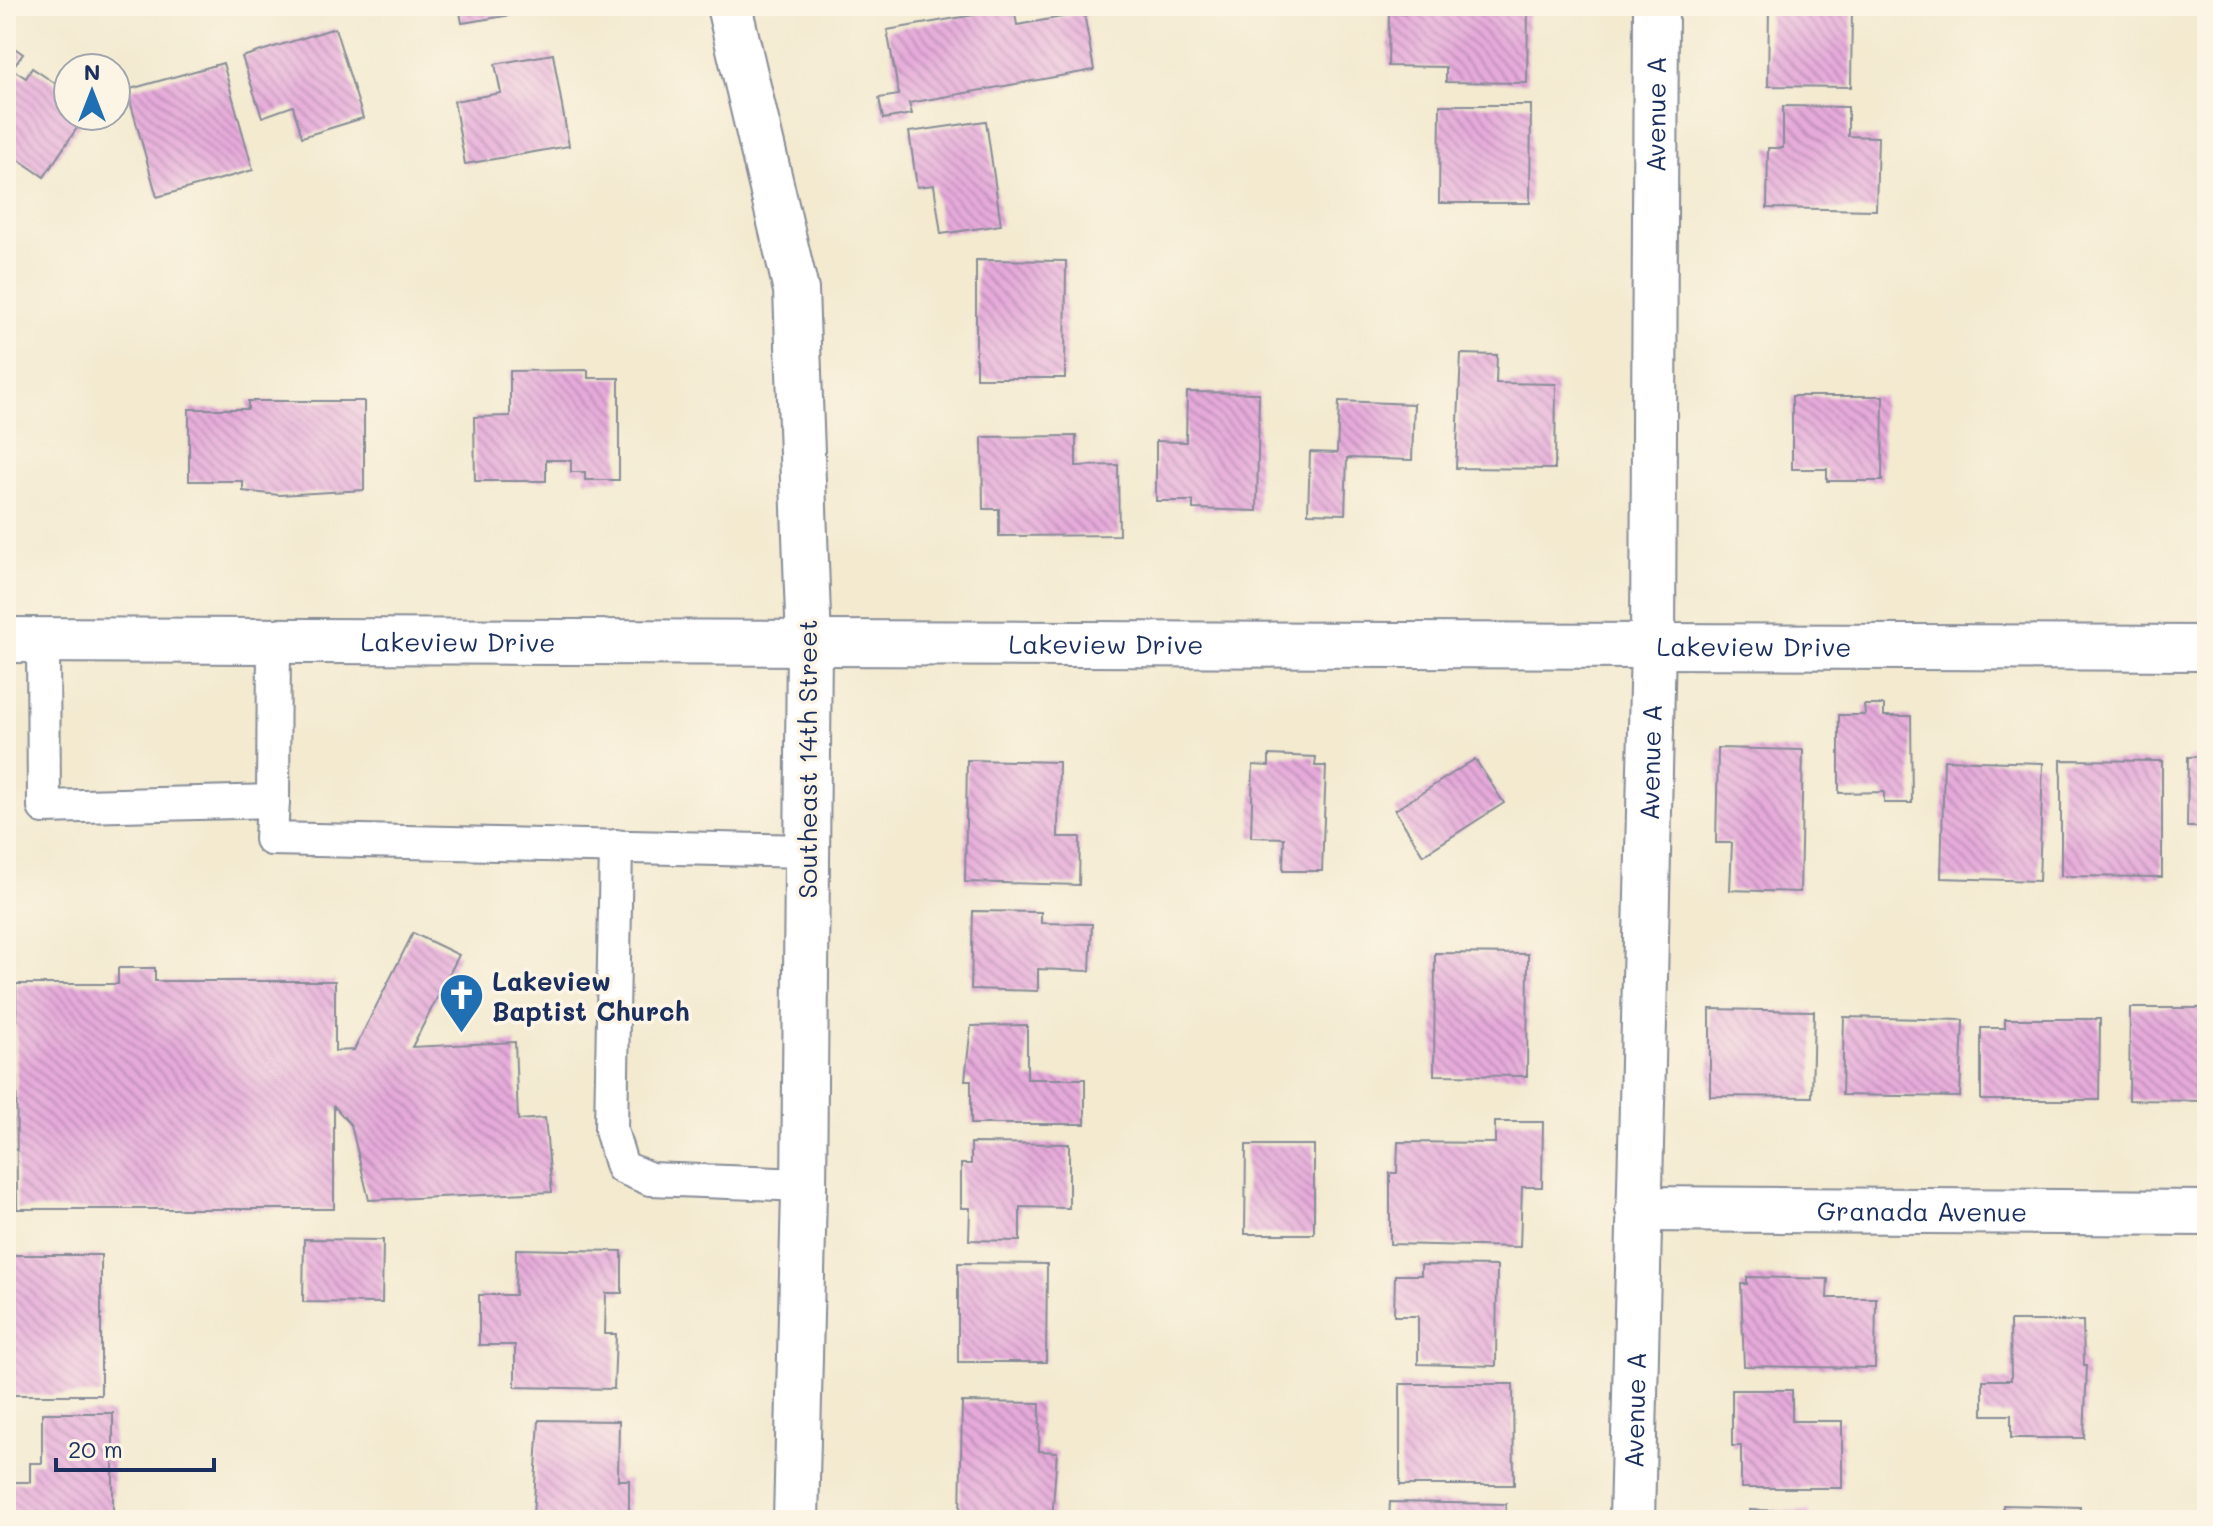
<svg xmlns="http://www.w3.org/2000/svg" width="2213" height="1526" viewBox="0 0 2213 1526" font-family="Mali,sans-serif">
<defs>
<pattern id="building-back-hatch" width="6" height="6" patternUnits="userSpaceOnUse" patternTransform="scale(2)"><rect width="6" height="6" fill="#e6aada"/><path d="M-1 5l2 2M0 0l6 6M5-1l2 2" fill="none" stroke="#ba8bb4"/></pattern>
</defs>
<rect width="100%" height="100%" fill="#fcf5e5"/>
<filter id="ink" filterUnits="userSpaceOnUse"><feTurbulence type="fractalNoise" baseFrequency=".0125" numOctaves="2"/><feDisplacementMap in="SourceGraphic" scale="16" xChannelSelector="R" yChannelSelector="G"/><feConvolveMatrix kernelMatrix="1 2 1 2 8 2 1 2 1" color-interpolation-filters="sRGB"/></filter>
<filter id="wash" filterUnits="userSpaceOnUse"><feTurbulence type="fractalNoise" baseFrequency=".006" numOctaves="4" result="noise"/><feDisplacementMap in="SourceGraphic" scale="32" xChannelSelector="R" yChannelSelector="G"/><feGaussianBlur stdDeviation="1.8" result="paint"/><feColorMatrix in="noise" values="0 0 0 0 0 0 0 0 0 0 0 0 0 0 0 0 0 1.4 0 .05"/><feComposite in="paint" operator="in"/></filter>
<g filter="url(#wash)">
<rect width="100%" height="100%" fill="#f3ead0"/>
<g id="blocks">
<g fill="url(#building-back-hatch)">
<path d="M 459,6 L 535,6 L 536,11 L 462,23 Z"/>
<path d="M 1405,6 L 1528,6 L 1527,83 L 1446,82 L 1446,67 L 1388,66 L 1389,13 L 1405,14 Z"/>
<path d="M 1769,6 L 1852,6 L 1851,87 L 1768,86 Z"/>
<path d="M 1014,8 L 1017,25 L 1084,13 L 1094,70 L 909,103 L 912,114 L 883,119 L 879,98 L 899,95 L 887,30 Z"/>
<path d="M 335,28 L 363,118 L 302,137 L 293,106 L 262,117 L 242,57 Z"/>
<path d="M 6,42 L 23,54 L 12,69 L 26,78 L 32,68 L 56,84 L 63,74 L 68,77 L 68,116 L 85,116 L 44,177 L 6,151 Z"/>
<path d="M 553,54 L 569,146 L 465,164 L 454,101 L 501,93 L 495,64 Z"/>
<path d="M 223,63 L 253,170 L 157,197 L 127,90 Z"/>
<path d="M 1440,105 L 1531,105 L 1530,203 L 1439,203 Z"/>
<path d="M 1783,106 L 1848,107 L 1848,136 L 1878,137 L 1876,210 L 1767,208 L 1768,148 L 1783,148 Z"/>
<path d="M 986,121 L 1001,225 L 941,234 L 934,185 L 917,187 L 909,132 Z"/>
<path d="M 976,260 L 1066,261 L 1065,378 L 976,378 Z"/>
<path d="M 1461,354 L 1497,355 L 1496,383 L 1556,384 L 1555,469 L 1456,468 Z"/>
<path d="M 588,370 L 588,378 L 619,378 L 619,480 L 585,480 L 585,472 L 571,472 L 571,460 L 546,460 L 546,481 L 475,481 L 474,417 L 510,416 L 510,371 Z"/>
<path d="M 1187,392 L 1259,393 L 1257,511 L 1193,509 L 1193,501 L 1156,501 L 1156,441 L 1186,442 Z"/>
<path d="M 1792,396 L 1883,396 L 1882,481 L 1827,481 L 1827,469 L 1792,469 Z"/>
<path d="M 248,401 L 364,401 L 364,490 L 279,495 L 243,491 L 243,481 L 189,481 L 189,409 L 248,409 Z"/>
<path d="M 1339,401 L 1414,404 L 1412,460 L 1347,458 L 1345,514 L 1308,513 L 1310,452 L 1337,453 Z"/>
<path d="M 1076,436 L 1076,466 L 1118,465 L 1119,535 L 999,536 L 999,509 L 983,509 L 982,437 Z"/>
<path d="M 1864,705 L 1884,705 L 1884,716 L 1911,716 L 1912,803 L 1884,803 L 1884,792 L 1839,793 L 1839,715 L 1865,715 Z"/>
<path d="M 1718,748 L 1803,750 L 1800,892 L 1730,890 L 1732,843 L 1716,843 Z"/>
<path d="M 1269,755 L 1316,757 L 1315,766 L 1326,766 L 1322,871 L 1283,871 L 1284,838 L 1251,837 L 1253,765 L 1269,766 Z"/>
<path d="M 2207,756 L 2207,827 L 2187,827 L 2188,757 Z"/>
<path d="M 1475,759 L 1504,803 L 1423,855 L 1395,810 Z"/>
<path d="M 967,760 L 1059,762 L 1058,837 L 1080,837 L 1079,885 L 965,882 Z"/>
<path d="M 1944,760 L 2043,763 L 2039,881 L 1941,878 Z"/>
<path d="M 2061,760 L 2162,761 L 2162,877 L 2061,876 Z"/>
<path d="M 973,911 L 1041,912 L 1041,923 L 1092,924 L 1090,971 L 1038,969 L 1038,991 L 971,989 Z"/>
<path d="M 413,933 L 459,955 L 412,1047 L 515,1042 L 518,1120 L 545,1118 L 552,1192 L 369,1200 L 351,1125 L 334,1106 L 334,1209 L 17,1209 L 16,984 L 118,984 L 118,968 L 155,968 L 155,981 L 335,981 L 335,1051 L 354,1050 Z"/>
<path d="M 1435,953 L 1528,954 L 1527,1076 L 1434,1075 Z"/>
<path d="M 2130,1008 L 2207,1008 L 2207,1101 L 2129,1100 Z"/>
<path d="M 1710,1009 L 1814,1011 L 1812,1097 L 1710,1096 Z"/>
<path d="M 1844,1017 L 1963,1020 L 1960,1097 L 1842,1095 Z"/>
<path d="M 2005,1019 L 2100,1019 L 2099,1100 L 1981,1100 L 1981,1028 L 2005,1028 Z"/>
<path d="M 1027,1025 L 1027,1079 L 1085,1079 L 1085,1124 L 971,1124 L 971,1080 L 965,1080 L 971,1026 Z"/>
<path d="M 1495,1122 L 1543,1122 L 1542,1187 L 1522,1187 L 1520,1247 L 1390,1244 L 1390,1173 L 1397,1173 L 1398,1142 L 1495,1143 Z"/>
<path d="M 971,1143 L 1069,1144 L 1069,1208 L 1020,1207 L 1020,1241 L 969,1240 L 970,1208 L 961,1208 L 961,1164 L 971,1164 Z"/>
<path d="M 1246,1145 L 1314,1145 L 1314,1234 L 1245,1234 Z"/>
<path d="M 304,1239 L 383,1240 L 382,1303 L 303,1302 Z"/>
<path d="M 516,1249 L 622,1251 L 622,1293 L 606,1293 L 605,1334 L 616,1334 L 614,1389 L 515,1387 L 515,1345 L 479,1345 L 479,1295 L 515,1295 Z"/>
<rect x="6" y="1255" width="95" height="140"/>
<path d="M 958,1263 L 1047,1264 L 1046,1362 L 958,1362 Z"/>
<path d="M 1421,1265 L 1497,1266 L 1496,1366 L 1418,1364 L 1418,1316 L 1394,1316 L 1395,1275 L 1421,1275 Z"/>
<path d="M 1747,1277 L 1828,1279 L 1827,1298 L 1876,1298 L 1875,1368 L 1744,1366 L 1741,1284 L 1747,1284 Z"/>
<path d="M 2010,1321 L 2083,1321 L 2084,1365 L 2087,1365 L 2084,1438 L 2011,1438 L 2011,1415 L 1983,1415 L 1983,1380 L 2011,1380 Z"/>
<path d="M 1400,1384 L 1513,1384 L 1514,1485 L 1400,1485 Z"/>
<path d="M 1732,1390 L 1792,1390 L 1792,1421 L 1842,1421 L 1842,1488 L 1741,1488 L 1741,1446 L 1732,1446 Z"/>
<path d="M 962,1402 L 1040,1403 L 1039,1451 L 1057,1452 L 1052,1520 L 960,1520 Z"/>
<path d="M 42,1413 L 113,1413 L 113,1520 L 10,1520 L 10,1482 L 30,1482 L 30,1463 L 42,1463 Z"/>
<path d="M 539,1420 L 619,1421 L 618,1480 L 629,1480 L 629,1515 L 617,1514 L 617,1520 L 533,1517 Z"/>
<path d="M 1390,1502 L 1506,1504 L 1506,1520 L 1389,1520 Z"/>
<path d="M 2003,1505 L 2080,1507 L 2080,1520 L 2003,1520 Z"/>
<path d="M 1749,1510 L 1810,1511 L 1810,1520 L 1749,1520 Z"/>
</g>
</g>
</g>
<g filter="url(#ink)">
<use href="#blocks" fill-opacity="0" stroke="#878c97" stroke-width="2"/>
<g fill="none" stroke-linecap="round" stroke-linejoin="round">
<defs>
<g id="lane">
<path d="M 43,640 L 44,807 L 273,801 L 271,839 L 807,851"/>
<path d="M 273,801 L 274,641"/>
<path d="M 616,846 L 611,1130 L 622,1167 L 650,1179 L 804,1185"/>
</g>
<g id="street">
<path id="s1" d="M 6,640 L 2207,648"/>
<path id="s2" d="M 1638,1209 L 2207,1213"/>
<path id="s3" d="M 1632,1520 L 1653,645 L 1656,6"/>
</g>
<path id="secondary" d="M 729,6 L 796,290 L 809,644 L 804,1192 L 796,1520"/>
</defs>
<use href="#lane" stroke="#878c97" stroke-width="36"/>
<use href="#street" stroke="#878c97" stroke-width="48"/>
<use href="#secondary" stroke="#878c97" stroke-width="48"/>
<use href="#lane" stroke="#fff" stroke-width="32"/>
<use href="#street" stroke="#fff" stroke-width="44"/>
<use href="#secondary" stroke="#fff" stroke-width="44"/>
</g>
</g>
<defs>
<symbol id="church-pin" viewBox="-11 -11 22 30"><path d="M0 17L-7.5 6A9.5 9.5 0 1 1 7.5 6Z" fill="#1f6fb2" stroke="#fcf5e5"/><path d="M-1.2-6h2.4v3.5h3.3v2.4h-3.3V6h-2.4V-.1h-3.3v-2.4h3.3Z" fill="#fff"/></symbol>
</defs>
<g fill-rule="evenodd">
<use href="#church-pin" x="436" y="970" width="51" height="69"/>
</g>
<g text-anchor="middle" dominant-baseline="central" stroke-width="7" stroke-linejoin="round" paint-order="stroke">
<g font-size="26" fill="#1b2f5e" stroke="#fcf5e5">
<text stroke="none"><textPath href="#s3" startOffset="1406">Avenue A</textPath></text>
<text stroke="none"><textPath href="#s1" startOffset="452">Lakeview Drive</textPath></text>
<text stroke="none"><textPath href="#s1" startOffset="1100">Lakeview Drive</textPath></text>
<text stroke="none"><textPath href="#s1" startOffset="1748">Lakeview Drive</textPath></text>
<text transform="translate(807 759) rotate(-90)">Southeast 14th Street</text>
<text stroke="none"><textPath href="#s3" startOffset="758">Avenue A</textPath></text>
<text stroke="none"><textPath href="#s2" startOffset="284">Granada Avenue</textPath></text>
<text stroke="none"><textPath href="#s3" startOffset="110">Avenue A</textPath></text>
</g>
<g font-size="26" font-weight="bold" fill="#1b2f5e" stroke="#fcf5e5" text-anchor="start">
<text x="492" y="981">Lakeview<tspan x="492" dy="30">Baptist Church</tspan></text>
</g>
</g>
<rect width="2213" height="1526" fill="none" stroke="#fcf5e5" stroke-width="32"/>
<g transform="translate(92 92)"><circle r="38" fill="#fcf5e5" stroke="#a2a6af" stroke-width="2"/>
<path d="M0-6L14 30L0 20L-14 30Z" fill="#1f6fb2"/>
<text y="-12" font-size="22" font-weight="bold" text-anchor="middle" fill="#1b2f5e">N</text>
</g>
<path d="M56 1458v12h158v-12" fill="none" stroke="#1b2f5e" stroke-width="4"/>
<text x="68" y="1458" font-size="24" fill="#1b2f5e" stroke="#fcf5e5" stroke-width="6" paint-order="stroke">20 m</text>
</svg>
